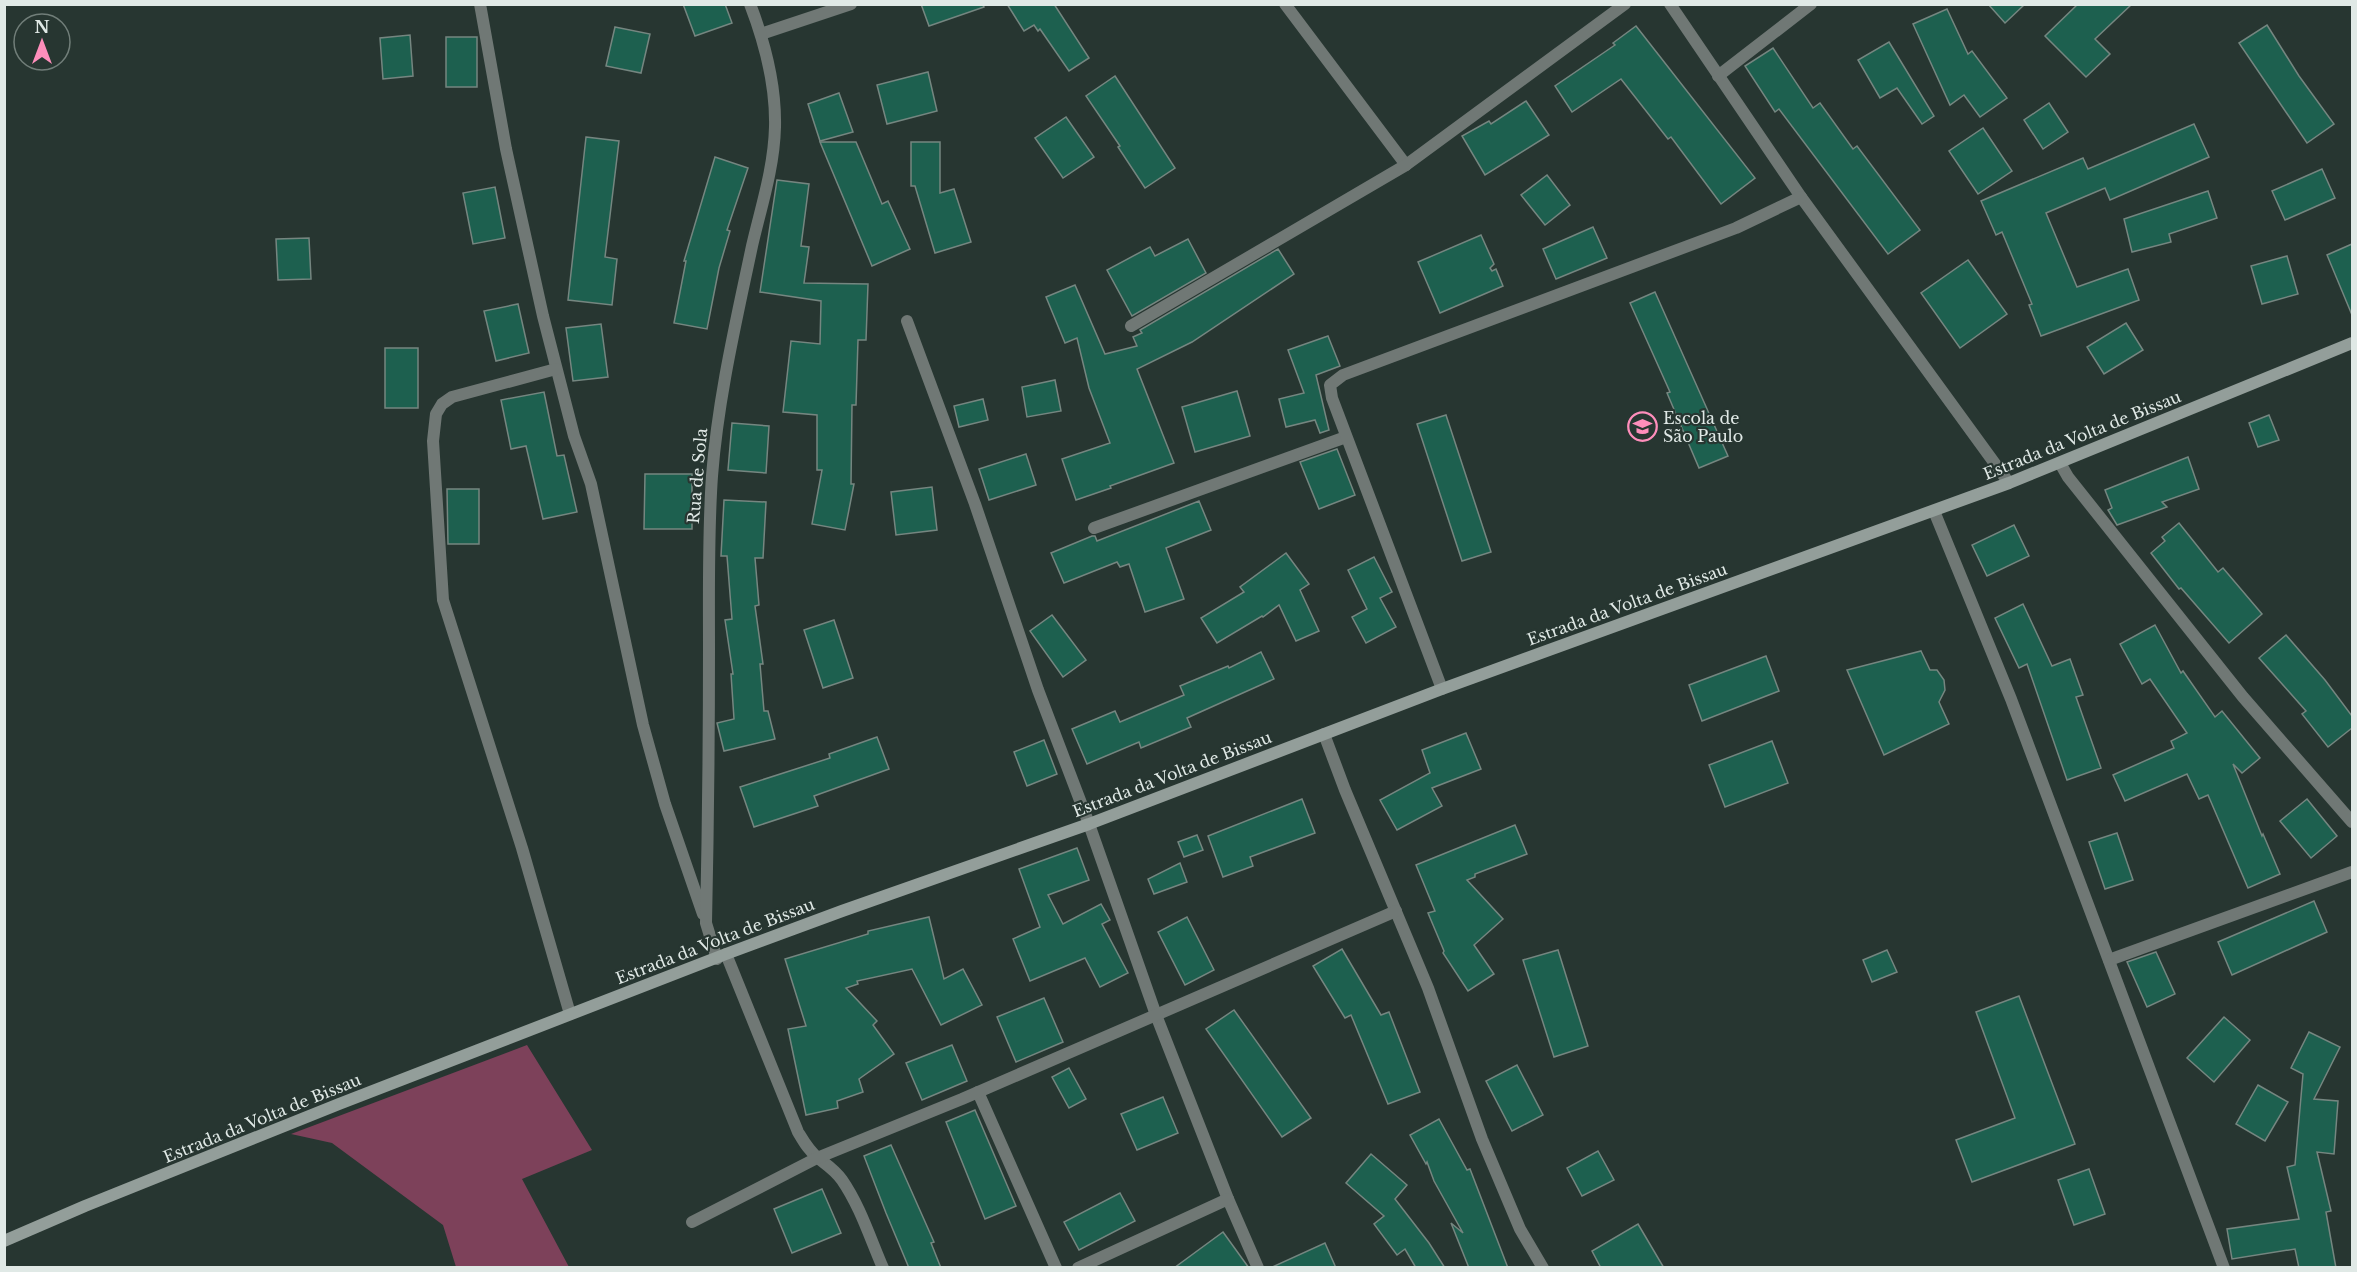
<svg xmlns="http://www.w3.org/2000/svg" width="2357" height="1272" viewBox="0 0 2357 1272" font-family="'Libre Baskerville',serif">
<rect width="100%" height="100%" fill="#273631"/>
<path fill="#7d415a" d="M 527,1045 L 592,1150 L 522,1179 L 569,1267 L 456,1267 L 443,1225 L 332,1143 L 291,1134 Z"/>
<g fill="#1d604f" stroke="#758680" stroke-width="1.5">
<path d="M 683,4 L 725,4 L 732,23 L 695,36 Z"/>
<path d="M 921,4 L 983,4 L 984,7 L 929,26 Z"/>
<path d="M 1007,4 L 1054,4 L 1089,58 L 1069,71 L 1040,29 L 1038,31 L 1034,25 L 1024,31 Z"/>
<path d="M 1988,4 L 2025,4 L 2005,23 Z"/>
<path d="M 2078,4 L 2132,4 L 2095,39 L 2110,54 L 2086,77 L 2045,36 Z"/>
<path d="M 1947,9 L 1968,54 L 1972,51 L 2007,98 L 1980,117 L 1964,95 L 1950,105 L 1913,24 Z"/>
<path d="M 2267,25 L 2299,76 L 2334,124 L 2307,143 L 2239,43 Z"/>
<path d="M 1636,26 L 1755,178 L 1721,204 L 1671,137 L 1668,139 L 1621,79 L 1572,112 L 1555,86 L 1615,45 L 1613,43 Z"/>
<path d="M 615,27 L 650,34 L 641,73 L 606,66 Z"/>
<path d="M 410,35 L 413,76 L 383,79 L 380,38 Z"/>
<rect x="446" y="37" width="31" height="50"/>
<path d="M 1889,42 L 1934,116 L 1922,124 L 1897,88 L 1880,98 L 1858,60 Z"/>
<path d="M 1773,48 L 1813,108 L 1820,103 L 1853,149 L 1857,146 L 1920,230 L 1888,254 L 1779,109 L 1775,112 L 1745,66 Z"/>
<path d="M 928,72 L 937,111 L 887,124 L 877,85 Z"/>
<path d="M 1115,76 L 1175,168 L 1145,188 L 1118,147 L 1120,146 L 1086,96 Z"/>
<path d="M 839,93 L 853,132 L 820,141 L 808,104 Z"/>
<path d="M 1526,101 L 1549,135 L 1485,175 L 1462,136 L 1489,121 L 1491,124 Z"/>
<path d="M 2049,103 L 2068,132 L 2043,149 L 2024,120 Z"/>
<path d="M 1066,117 L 1094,157 L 1063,178 L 1035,138 Z"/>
<path d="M 2194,124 L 2209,157 L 2110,200 L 2105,188 L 2046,213 L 2077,287 L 2128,269 L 2139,300 L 2041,336 L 2029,305 L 2032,304 L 2002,232 L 1996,235 L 1981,201 L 2083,158 L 2088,169 Z"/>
<path d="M 1983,128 L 2012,171 L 1978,194 L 1949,151 Z"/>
<path d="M 586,137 L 619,141 L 605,257 L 617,259 L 612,305 L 568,300 Z"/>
<path d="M 820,142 L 856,142 L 882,204 L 888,201 L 910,249 L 872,266 Z"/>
<path d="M 911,142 L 940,142 L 940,193 L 954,189 L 971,242 L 935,253 L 915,186 L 911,186 Z"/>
<path d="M 715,157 L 748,168 L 727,230 L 730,231 L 719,268 L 707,329 L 674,323 L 686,261 L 684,261 Z"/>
<path d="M 2322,169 L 2335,198 L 2285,220 L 2272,191 Z"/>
<path d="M 1547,175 L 1570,205 L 1545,225 L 1521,195 Z"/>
<path d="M 777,180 L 809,184 L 801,246 L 809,247 L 804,283 L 868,284 L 866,340 L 858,340 L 856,405 L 852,405 L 851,484 L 854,484 L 845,530 L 812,524 L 822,470 L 817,470 L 817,415 L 783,412 L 791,341 L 820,344 L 821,301 L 760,292 Z"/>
<path d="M 495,187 L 505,238 L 473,244 L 463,193 Z"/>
<path d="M 2208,191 L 2217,218 L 2169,234 L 2171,242 L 2132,252 L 2124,219 Z"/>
<path d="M 1593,227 L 1607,258 L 1556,279 L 1543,249 Z"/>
<path d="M 1481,235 L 1494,264 L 1490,268 L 1492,271 L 1496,269 L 1503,286 L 1440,313 L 1418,262 Z"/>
<path d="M 309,238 L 311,279 L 278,280 L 276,239 Z"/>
<path d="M 1188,239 L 1206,273 L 1132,316 L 1107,270 L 1150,247 L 1155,256 Z"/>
<path d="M 2352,244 L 2352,315 L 2327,255 Z"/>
<path d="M 1278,249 L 1294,274 L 1192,342 L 1137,369 L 1174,463 L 1110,486 L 1111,488 L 1076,500 L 1062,459 L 1110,443 L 1089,388 L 1077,338 L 1065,343 L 1046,297 L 1075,285 L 1105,354 L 1137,346 L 1133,337 L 1142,333 L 1140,330 Z"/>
<path d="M 2287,256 L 2298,294 L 2262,304 L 2251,266 Z"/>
<path d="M 1968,260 L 2007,314 L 1960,348 L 1921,293 Z"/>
<path d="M 1655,292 L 1728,456 L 1699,468 L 1667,393 L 1670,392 L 1630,303 Z"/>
<path d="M 518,304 L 529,353 L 496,361 L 484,311 Z"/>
<path d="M 2126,323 L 2143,350 L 2104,374 L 2087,347 Z"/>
<path d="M 601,324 L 608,377 L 573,381 L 566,328 Z"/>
<path d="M 1328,336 L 1340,366 L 1316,375 L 1329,430 L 1320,433 L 1315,420 L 1286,427 L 1279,399 L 1304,393 L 1288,350 Z"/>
<rect x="385" y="348" width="33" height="60"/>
<path d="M 1055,380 L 1061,411 L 1027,417 L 1022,387 Z"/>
<path d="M 1237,391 L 1250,436 L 1195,452 L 1182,407 Z"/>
<path d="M 544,392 L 557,456 L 564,455 L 577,512 L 543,519 L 526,446 L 511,449 L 501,400 Z"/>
<path d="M 983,399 L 988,420 L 959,427 L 954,406 Z"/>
<path d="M 1446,415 L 1491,552 L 1462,561 L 1417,424 Z"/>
<path d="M 2269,415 L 2279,440 L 2258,447 L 2249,423 Z"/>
<path d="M 732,423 L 769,426 L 766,473 L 728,470 Z"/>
<path d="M 1337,449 L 1355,495 L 1319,509 L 1300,462 Z"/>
<path d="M 1026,454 L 1036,485 L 989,500 L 979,469 Z"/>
<path d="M 2188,457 L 2199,489 L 2162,502 L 2167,507 L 2117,525 L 2108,510 L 2112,508 L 2105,490 Z"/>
<path d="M 645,474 L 692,474 L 692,529 L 644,529 Z"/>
<path d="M 932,487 L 937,530 L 896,535 L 891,492 Z"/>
<path d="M 447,489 L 479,489 L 479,544 L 448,544 Z"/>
<path d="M 724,500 L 766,502 L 763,558 L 755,558 L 759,605 L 755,606 L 763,664 L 760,664 L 764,711 L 768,711 L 775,739 L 724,751 L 717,723 L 734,719 L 731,674 L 733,674 L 725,620 L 732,619 L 727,556 L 721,556 Z"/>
<path d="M 1199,501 L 1211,530 L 1166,548 L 1184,599 L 1145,612 L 1129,564 L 1120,567 L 1117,562 L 1064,583 L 1051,553 L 1092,536 L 1095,536 L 1097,541 Z"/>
<path d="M 2179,523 L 2218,572 L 2223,568 L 2262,614 L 2229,643 L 2181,588 L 2179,589 L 2151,553 L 2165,541 L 2162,537 Z"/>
<path d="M 2014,525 L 2029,556 L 1987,576 L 1972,545 Z"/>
<path d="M 1286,553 L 1309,584 L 1300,590 L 1319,631 L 1296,641 L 1279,605 L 1263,617 L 1262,616 L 1217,643 L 1201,618 L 1244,592 L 1240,587 Z"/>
<path d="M 1374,557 L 1392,592 L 1380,598 L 1396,627 L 1366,643 L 1352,617 L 1367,609 L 1348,570 Z"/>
<path d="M 2023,604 L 2052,666 L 2070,659 L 2083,695 L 2076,697 L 2101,768 L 2067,780 L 2027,664 L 2019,668 L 1995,618 Z"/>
<path d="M 1052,615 L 1086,660 L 1063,677 L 1030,631 Z"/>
<path d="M 834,620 L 853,678 L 823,688 L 804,630 Z"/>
<path d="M 2155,625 L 2181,673 L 2183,671 L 2215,717 L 2222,711 L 2260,758 L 2242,773 L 2233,764 L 2262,836 L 2263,834 L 2280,874 L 2248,888 L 2208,795 L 2199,799 L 2187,774 L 2125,801 L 2113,775 L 2174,748 L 2171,741 L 2187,733 L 2150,679 L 2142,684 L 2120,644 Z"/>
<path d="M 2286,635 L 2325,680 L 2352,716 L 2352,728 L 2328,747 L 2302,714 L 2306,711 L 2259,658 Z"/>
<path d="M 1921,651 L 1930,670 L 1937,670 L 1944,680 L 1945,690 L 1939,702 L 1949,724 L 1884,755 L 1847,670 Z"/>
<path d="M 1261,652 L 1274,679 L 1187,718 L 1191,727 L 1141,748 L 1139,742 L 1087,764 L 1072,729 L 1115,711 L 1120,722 L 1184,695 L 1180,686 L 1228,666 L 1229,668 Z"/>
<path d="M 1766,656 L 1779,691 L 1702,721 L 1689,685 Z"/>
<path d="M 1466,733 L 1481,769 L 1432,788 L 1442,806 L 1397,830 L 1380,800 L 1430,773 L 1422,750 Z"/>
<path d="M 877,737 L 889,769 L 814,796 L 818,806 L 754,827 L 740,787 L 830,758 L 829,754 Z"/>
<path d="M 1044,740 L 1057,774 L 1027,786 L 1014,752 Z"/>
<path d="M 1772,741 L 1788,783 L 1725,807 L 1709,765 Z"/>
<path d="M 1302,799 L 1315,833 L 1250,857 L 1253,866 L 1223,877 L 1208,836 Z"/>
<path d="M 2307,799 L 2337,836 L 2311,858 L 2280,821 Z"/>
<path d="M 1515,825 L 1527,854 L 1475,874 L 1475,877 L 1467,880 L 1503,919 L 1474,945 L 1494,974 L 1468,991 L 1443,953 L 1444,951 L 1428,913 L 1435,911 L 1416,865 Z"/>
<path d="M 2117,833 L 2133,880 L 2105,889 L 2089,842 Z"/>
<path d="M 1197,835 L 1203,850 L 1184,857 L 1178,842 Z"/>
<path d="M 1077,848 L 1089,880 L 1048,895 L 1063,924 L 1101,904 L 1110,920 L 1102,924 L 1128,973 L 1100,987 L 1085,958 L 1030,981 L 1013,939 L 1040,927 L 1019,869 Z"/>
<path d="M 1180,863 L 1187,882 L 1154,894 L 1148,879 Z"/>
<path d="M 2314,901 L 2327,932 L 2232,975 L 2218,942 Z"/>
<path d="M 929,917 L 944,979 L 963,969 L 982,1005 L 941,1025 L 912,969 L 857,981 L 858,984 L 846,988 L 877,1021 L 873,1025 L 894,1054 L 859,1079 L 863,1092 L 837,1101 L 838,1108 L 806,1115 L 788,1029 L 806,1026 L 785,959 L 868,934 L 868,931 Z"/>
<path d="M 1187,917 L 1214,970 L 1185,985 L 1158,932 Z"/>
<path d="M 1342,949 L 1381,1015 L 1389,1012 L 1420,1092 L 1388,1104 L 1351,1015 L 1345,1018 L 1313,966 Z"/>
<path d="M 1558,950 L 1588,1046 L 1554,1057 L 1523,960 Z"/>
<path d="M 1887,950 L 1897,972 L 1872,982 L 1863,960 Z"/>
<path d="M 2156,952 L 2175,994 L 2147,1007 L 2127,962 Z"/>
<path d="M 2019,996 L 2075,1144 L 1972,1182 L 1956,1140 L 2015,1118 L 1976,1012 Z"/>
<path d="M 1044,998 L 1063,1042 L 1016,1062 L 997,1017 Z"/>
<path d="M 1234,1010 L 1311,1118 L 1282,1137 L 1206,1029 Z"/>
<path d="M 2224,1017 L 2250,1040 L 2214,1082 L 2187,1058 Z"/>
<path d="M 2309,1032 L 2340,1047 L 2314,1099 L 2338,1101 L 2334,1154 L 2317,1152 L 2331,1211 L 2326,1212 L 2336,1268 L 2299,1268 L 2295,1249 L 2232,1259 L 2227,1229 L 2299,1219 L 2287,1167 L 2295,1165 L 2303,1074 L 2291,1068 Z"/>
<path d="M 952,1045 L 967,1081 L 922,1100 L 906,1063 Z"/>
<path d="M 1517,1065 L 1543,1115 L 1512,1131 L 1486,1081 Z"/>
<path d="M 1069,1068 L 1086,1099 L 1069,1108 L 1052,1077 Z"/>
<path d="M 2258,1085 L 2288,1102 L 2265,1141 L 2236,1124 Z"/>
<path d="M 1163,1097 L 1178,1133 L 1137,1150 L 1121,1114 Z"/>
<path d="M 975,1110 L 1016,1206 L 985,1219 L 946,1122 Z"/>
<path d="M 1439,1119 L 1467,1170 L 1470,1169 L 1508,1268 L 1469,1268 L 1451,1223 L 1463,1233 L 1434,1181 L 1427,1162 L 1426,1164 L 1410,1135 Z"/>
<path d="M 891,1145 L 934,1242 L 931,1243 L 941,1268 L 909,1268 L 886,1213 L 864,1156 Z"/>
<path d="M 1598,1151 L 1614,1180 L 1582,1196 L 1567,1168 Z"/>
<path d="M 1371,1154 L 1407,1185 L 1395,1199 L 1429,1243 L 1445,1268 L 1416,1268 L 1405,1249 L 1397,1255 L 1374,1224 L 1384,1216 L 1346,1183 Z"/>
<path d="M 2089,1169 L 2105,1214 L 2074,1225 L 2058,1180 Z"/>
<path d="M 822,1189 L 841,1233 L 792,1253 L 774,1209 Z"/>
<path d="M 1120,1193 L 1135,1221 L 1079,1250 L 1064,1222 Z"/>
<path d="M 1638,1224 L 1664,1268 L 1601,1268 L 1592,1251 Z"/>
<path d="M 1223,1232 L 1249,1268 L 1174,1268 Z"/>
<path d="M 1325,1243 L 1336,1268 L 1270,1268 Z"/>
</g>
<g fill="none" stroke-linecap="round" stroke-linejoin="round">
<g stroke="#707875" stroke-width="12">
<path d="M 480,4 L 506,149 L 543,316 L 574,436 L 591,484 L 643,725 L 665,804 L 703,914"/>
<path d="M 1285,4 L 1406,165"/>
<path d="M 1670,4 L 1801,197 L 2009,483"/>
<path d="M 761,34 L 851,4"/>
<path d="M 1718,76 L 1811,4"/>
<path d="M 907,321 L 975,504 L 1038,690 L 1089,824 L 1156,1015 L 1228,1199 L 1258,1268"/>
<path d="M 1131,326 L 1406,165 L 1625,4"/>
<path d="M 556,369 L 452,397 L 442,404 L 436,414 L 433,441 L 443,600 L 522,848 L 570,1014"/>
<path d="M 2060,463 L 2068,477 L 2243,697 L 2352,822"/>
<path d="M 1934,511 L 2011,699 L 2224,1268"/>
<path d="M 1094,528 L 1346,437"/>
<path d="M 1442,689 L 1332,398 L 1330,385 L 1343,375 L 1736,228 L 1801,197"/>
<path d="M 1324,734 L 1345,790 L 1428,988 L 1482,1139 L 1520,1229 L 1543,1268"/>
<path d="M 726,954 L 798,1132 C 804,1142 809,1151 818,1158 C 827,1165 835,1170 842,1180 C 860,1206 870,1238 883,1268"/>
<path d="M 717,959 L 706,923 C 708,832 709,740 709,648 C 709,590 708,533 712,476 C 718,398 736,322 752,246 C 761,207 774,168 775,127 C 776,85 765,43 750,4"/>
<path d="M 2109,960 L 2352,872"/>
<path d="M 978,1092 L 1056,1268"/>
<path d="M 692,1222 L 817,1158 L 962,1099 L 1396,911"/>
<path d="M 1078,1268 L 1228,1199"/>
</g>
<path stroke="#939e9a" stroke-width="12" d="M 4,1241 L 85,1206 L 339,1104 L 726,954 L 842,911 L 1089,824 L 1442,689 L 2009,483 L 2352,343"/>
</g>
<defs>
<symbol id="school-ring" viewBox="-11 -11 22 22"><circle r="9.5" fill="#273631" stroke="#fe8ebb" stroke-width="1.5"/><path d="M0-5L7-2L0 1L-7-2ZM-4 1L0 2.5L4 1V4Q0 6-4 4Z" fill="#fe8ebb"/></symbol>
</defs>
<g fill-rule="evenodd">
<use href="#school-ring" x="1626" y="410" width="33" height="33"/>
</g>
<g text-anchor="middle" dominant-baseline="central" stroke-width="4.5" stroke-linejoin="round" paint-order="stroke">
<g font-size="16" fill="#e0e9e6" stroke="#273631" text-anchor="start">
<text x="1663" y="418">Escola de<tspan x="1663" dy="18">São Paulo</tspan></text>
</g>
<g font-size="16" fill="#e0e9e6" stroke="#273631">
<text transform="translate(2082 435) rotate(-22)">Estrada da Volta de Bissau</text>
<text transform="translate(697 476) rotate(-85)">Rua de Sola</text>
<text transform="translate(1627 604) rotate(-20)">Estrada da Volta de Bissau</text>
<text transform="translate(1172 774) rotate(-21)">Estrada da Volta de Bissau</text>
<text transform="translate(715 941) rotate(-21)">Estrada da Volta de Bissau</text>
<text transform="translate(262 1118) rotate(-22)">Estrada da Volta de Bissau</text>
</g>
</g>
<rect width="2357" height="1272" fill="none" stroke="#e0e9e6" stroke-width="12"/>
<g transform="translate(42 42)"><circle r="28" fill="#273631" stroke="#717e79" stroke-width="1.5"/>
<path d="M0-4.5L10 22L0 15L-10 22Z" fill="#fe8ebb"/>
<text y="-9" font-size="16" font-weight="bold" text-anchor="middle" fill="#e0e9e6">N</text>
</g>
</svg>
